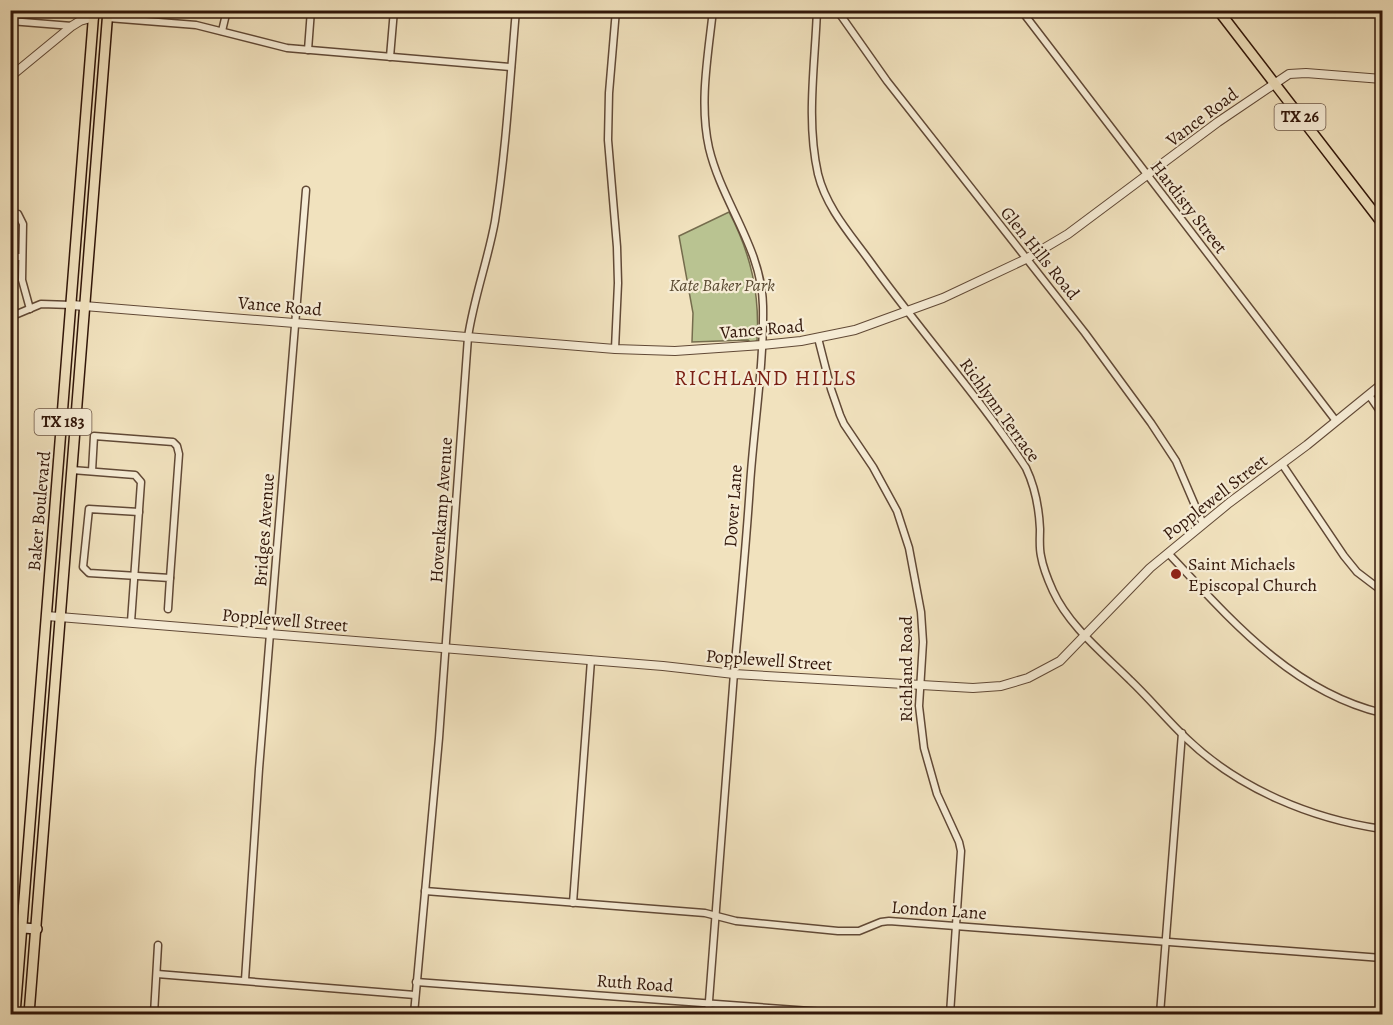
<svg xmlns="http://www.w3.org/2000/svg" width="1393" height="1025" viewBox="0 0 1393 1025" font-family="Alegreya,serif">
<rect width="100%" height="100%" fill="#f1e2be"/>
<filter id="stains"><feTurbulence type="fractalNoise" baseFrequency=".00333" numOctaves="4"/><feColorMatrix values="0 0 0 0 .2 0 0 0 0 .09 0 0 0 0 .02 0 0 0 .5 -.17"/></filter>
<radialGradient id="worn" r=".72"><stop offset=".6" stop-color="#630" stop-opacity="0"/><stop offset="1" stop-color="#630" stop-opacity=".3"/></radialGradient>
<path fill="#b9c391" stroke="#756c4d" stroke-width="1.5" d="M 729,212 C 751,254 760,294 757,341 L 751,343 L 748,340 L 692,342 L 693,313 L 679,236 Z"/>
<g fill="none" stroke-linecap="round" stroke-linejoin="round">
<defs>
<g id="minor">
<path d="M 817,10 C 815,65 806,120 818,174 C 826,207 850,234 869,260 C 919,330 978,395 1026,468 C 1035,487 1039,507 1040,529 C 1040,538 1039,547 1041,556 C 1043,568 1048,580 1053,591 C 1069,626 1103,653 1130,680 C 1150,699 1167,720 1187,739 C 1239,789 1312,819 1382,829"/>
<path d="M 837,10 L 887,81 L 1085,333 L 1151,423 L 1176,461 L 1203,524"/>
<path d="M 1021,10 L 1336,421"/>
<path d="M 108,18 L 196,25 L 287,48 L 511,67"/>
<path d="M 10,21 L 72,26"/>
<path d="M 222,31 L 227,10"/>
<path d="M 308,50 L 311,10"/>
<path d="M 390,57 L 394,10"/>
<path d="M 18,214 L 23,224 L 22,280 L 30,309"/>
<path d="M 10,257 L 21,257"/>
<path d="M 10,317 L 41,304 L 72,305"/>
<path d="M 818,338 L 831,389 L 840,415 L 844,424 L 873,467 L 897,511 L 909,548 L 921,612 L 923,642 L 919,706 L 924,748 L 937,794 L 959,842 L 961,851 L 950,1014"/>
<path d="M 615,349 L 618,283 L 617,247 L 608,140 L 609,93 L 616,10"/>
<path d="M 1369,395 L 1382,414"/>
<path d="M 1282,464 L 1344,556 L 1357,572 L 1382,591"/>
<path d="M 72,470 L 135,475 L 141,482 L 131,622"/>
<path d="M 92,471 L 94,436 L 173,442 L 177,446 L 179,454 L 170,578"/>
<path d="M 139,512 L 89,509 L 83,567 L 89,573 L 170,578 L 168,609"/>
<path d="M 1168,553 C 1230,619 1291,691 1382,713"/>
<path d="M 425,891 L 705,913 L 736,921 L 838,931 L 859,931 L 881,922 L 889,921 L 1382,958"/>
<path d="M 573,903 L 591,660"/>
<path d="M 157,974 L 415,995"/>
<path d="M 245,980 L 259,769 L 306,190"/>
<path d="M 416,982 L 852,1014"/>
<path d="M 154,1014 L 158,945"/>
<path d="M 414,1014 L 439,738 L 468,337 C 474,297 488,260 495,221 C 506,151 510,80 516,10"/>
<path d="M 708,1014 C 717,901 725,787 734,673 C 740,610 746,547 750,485 C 754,425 764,365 763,306 C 762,248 722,203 709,148 C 699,103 708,56 713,10"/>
<path d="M 1160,1014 L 1182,733"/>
</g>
<g id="tertiary">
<path d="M 10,77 L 72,26 L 80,21 L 94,17"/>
<path d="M 72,305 L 615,349 L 675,351 L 762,345 L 801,341 L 855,330 L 943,298 L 1026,259 L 1068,234 L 1218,122 L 1289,74 L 1306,73 L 1382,79"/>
<path d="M 47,616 L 663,666 L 734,674 L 973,688 L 1001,686 L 1028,678 L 1060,661 L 1150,568 L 1229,503 L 1307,445 L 1382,384"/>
</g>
<path id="secondary" d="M 10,927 L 37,929"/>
<g id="primary">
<path d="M 1218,10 L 1382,223"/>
<path d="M 15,1014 L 94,10"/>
<path d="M 29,1014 L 108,10"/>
</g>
</defs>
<use href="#minor" stroke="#614936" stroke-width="9"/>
<use href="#tertiary" stroke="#614936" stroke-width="10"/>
<use href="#secondary" stroke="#311609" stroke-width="12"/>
<use href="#primary" stroke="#311609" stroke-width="12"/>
<use href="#minor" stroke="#f6ecd5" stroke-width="6"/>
<use href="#tertiary" stroke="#f6ecd5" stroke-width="8"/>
<use href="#secondary" stroke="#f6ecd5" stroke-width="9"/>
<use href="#primary" stroke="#f1e2be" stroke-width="9"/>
</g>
<circle fill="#8f2418" stroke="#f6ecd5" stroke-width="2" cx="1176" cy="574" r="6"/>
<g text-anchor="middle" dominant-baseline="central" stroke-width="4.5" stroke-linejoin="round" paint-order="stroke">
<g fill="#f6ecd5" stroke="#6c5646" stroke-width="1.5">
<rect x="1274.5" y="104" width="51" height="26" rx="4.5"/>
<rect x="34.5" y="409" width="57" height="26" rx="4.5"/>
</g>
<g font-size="16" font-weight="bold" fill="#311609">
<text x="1300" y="117">TX 26</text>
<text x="63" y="422">TX 183</text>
</g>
<g font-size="18" fill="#311609" stroke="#f6ecd5">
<text transform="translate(1202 117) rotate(-37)">Vance Road</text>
<text transform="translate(1189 207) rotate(52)">Hardisty Street</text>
<text transform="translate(1040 253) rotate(51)">Glen Hills Road</text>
<text transform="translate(280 306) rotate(5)">Vance Road</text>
<text transform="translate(762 329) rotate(-5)">Vance Road</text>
<text transform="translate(1000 410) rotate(54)">Richlynn Terrace</text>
<text transform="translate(1215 497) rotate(-38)">Popplewell Street</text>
<text transform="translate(733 506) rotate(-86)">Dover Lane</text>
<text transform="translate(441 510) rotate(-86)">Hovenkamp Avenue</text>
<text transform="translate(39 511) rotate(-85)">Baker Boulevard</text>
<text transform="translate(264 530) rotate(-86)">Bridges Avenue</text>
<text transform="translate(285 620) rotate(5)">Popplewell Street</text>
<text transform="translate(769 660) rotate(4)">Popplewell Street</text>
<text transform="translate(906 669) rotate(-90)">Richland Road</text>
<text transform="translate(939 910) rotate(4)">London Lane</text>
<text transform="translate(635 983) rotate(4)">Ruth Road</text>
</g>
<g font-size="18" font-style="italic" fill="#5a4a32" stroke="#f6ecd5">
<text x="722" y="285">Kate Baker Park</text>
</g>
<g font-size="18" fill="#311609" stroke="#f6ecd5" text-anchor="start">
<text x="1188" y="564">Saint Michaels<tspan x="1188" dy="21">Episcopal Church</tspan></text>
</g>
<g font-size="21" letter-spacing="1.5" fill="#7a1f14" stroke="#f6ecd5">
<text x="766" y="378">RICHLAND HILLS</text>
</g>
</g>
<rect width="1393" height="1025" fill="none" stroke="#f1e2be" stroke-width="36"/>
<rect x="12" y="12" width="1369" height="1001" fill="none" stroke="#311609" stroke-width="3"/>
<rect x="18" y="18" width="1357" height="989" fill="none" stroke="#311609" stroke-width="1.5"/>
<rect width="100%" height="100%" filter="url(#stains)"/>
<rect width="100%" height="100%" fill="url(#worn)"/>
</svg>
